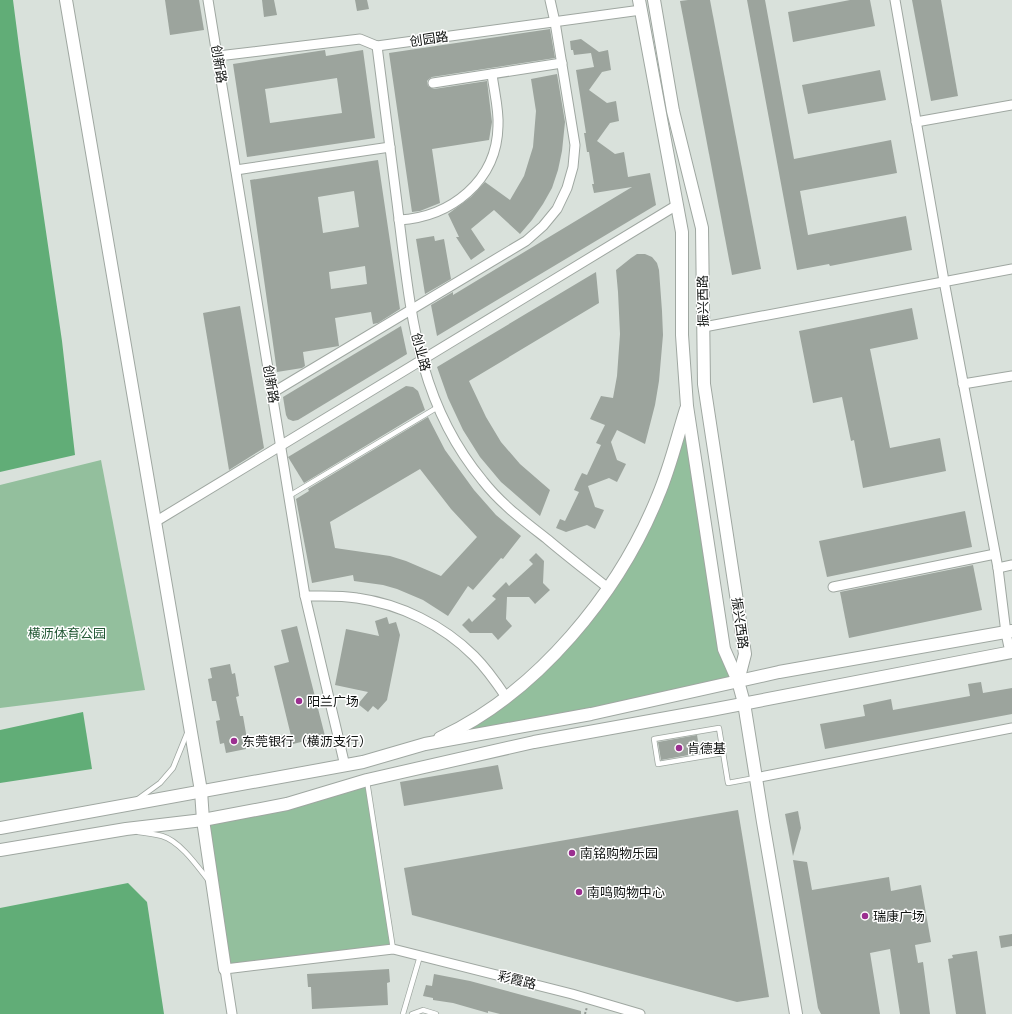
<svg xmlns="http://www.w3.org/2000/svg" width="1012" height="1014" viewBox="0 0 1012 1014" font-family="'Fira Sans','Noto Sans SC',sans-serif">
<rect width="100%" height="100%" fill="#d9e1db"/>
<g fill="#93bf9d">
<path d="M 687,406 L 735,682 L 425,744 L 469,722 L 568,638 L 636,543 Z"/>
<path d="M 101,460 L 145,690 L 0,708 L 0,485 Z"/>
<path d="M 367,780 L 393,949 L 225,969 L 203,820 Z"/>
</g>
<g fill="#61ad77">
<path d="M 0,0 L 13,0 L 20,54 L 62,341 L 75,455 L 0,472 Z"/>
<path d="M 83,712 L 92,769 L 0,783 L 0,730 Z"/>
<path d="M 128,883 L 147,902 L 164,1014 L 0,1014 L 0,908 Z"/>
</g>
<g fill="#9ca49d" fill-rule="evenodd">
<path d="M 165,0 L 199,0 L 204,30 L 170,35 Z"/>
<path d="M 262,0 L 274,0 L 277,15 L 264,17 Z"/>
<path d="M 355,0 L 367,0 L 369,9 L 357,11 Z"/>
<path d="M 688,0 L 710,0 L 761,269 L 732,275 L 680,1 Z"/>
<path d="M 747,0 L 765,0 L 794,159 L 891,140 L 897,173 L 800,191 L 808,235 L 906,216 L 912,250 L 830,266 L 829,264 L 797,270 Z"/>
<path d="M 850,0 L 870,0 L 875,26 L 793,42 L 788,12 Z"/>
<path d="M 912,0 L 941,0 L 958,96 L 931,101 Z"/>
<path d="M 550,29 L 555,58 L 432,77 L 429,79 L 427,81 L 428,86 L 434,89 L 487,81 L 492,122 L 489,140 L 432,149 L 440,203 L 420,211 L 412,212 L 389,53 Z"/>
<path d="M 581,39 L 599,52 L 608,50 L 611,70 L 602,72 L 589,90 L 607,103 L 616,101 L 619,121 L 610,123 L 597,141 L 615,154 L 624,152 L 628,177 L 650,173 L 656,205 L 437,336 L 431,305 L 453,292 L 453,295 L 632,187 L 594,193 L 592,184 L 594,184 L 589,152 L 587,152 L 584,133 L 586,133 L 576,70 L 594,67 L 591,53 L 574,55 L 573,50 L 571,50 L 570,41 Z"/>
<path d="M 325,50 L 326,56 L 363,50 L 375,138 L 247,157 L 233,64 ZM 337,78 L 342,113 L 270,123 L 265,89 Z"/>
<path d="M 880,70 L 886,100 L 808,114 L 802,85 Z"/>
<path d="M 557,74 L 565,122 L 562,151 L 558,170 L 552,188 L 543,204 L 532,220 L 520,234 L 494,210 L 471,229 L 485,250 L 471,260 L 456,237 L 459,237 L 448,214 L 471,197 L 485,182 L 510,200 L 524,176 L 533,147 L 536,111 L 531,79 Z"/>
<path d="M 378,160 L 400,309 L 378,323 L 373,324 L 371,312 L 335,318 L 339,346 L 303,352 L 305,366 L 302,368 L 277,372 L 250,180 ZM 354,191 L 359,227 L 323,233 L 318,197 ZM 365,266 L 367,284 L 331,289 L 329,272 Z"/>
<path d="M 434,236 L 435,241 L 444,239 L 451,279 L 425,294 L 416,239 Z"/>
<path d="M 637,254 L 645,254 L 652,257 L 657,263 L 659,270 L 662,311 L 663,335 L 659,381 L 655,405 L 645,444 L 617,430 L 611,442 L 617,460 L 626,464 L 617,482 L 609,478 L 588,486 L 595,507 L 604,510 L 595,529 L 587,525 L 566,532 L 556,528 L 560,519 L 565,521 L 579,492 L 574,490 L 578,481 L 582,473 L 587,475 L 601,445 L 596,443 L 605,425 L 590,419 L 601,396 L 613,398 L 617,376 L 620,334 L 618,292 L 616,270 L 631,258 Z"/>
<path d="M 596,272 L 599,303 L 469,381 L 486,417 L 501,442 L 520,464 L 550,490 L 540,516 L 501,482 L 480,457 L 463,430 L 448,398 L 437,367 Z"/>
<path d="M 240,306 L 264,448 L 229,470 L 203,313 Z"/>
<path d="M 912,308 L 918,339 L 870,349 L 890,448 L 940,438 L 946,471 L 863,488 L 854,440 L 851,441 L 842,397 L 813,403 L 799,331 Z"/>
<path d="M 401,326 L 407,354 L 298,420 L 293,421 L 288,419 L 286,415 L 283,397 Z"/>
<path d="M 406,386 L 413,387 L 418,391 L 425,410 L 304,483 L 288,457 Z"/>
<path d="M 428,417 L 445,450 L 474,490 L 496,515 L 521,536 L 503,559 L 501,558 L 473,590 L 468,586 L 448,616 L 423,600 L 397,589 L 383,585 L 354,581 L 353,575 L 312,583 L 296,499 L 309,491 L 308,489 ZM 420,469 L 451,509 L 477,537 L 441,576 L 406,561 L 390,556 L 335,548 L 330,522 Z"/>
<path d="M 965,511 L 972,547 L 827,577 L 819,541 Z"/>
<path d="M 536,553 L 544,561 L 543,583 L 550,590 L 535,604 L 529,597 L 507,597 L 506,619 L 512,626 L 498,640 L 492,633 L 470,633 L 462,625 L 469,618 L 472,622 L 496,599 L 492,596 L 506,582 L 509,586 L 533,564 L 529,560 Z"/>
<path d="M 973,565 L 982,610 L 849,638 L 840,592 Z"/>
<path d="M 387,617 L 389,624 L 396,622 L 400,635 L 387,700 L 378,710 L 373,706 L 368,712 L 358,704 L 368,692 L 335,685 L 346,629 L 379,636 L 375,621 Z"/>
<path d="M 297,626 L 325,736 L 293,744 L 274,666 L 289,662 L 281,630 Z"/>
<path d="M 230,664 L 232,674 L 235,673 L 239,696 L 236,697 L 240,716 L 243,716 L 247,739 L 244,739 L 246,749 L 226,753 L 224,743 L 220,744 L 216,721 L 220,720 L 216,701 L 212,701 L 208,679 L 212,678 L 210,668 Z"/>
<path d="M 981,682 L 983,693 L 1012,688 L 1012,714 L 825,749 L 820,724 L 865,716 L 863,705 L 891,699 L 893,710 L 970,696 L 968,684 Z"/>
<path d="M 697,735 L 700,753 L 661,760 L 658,742 Z"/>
<path d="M 498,765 L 503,789 L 404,806 L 400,782 Z"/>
<path d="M 738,810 L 769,997 L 737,1002 L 412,915 L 404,868 Z"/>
<path d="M 798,811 L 801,828 L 793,856 L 785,814 Z"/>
<path d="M 793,860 L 807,862 L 812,890 L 889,877 L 891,891 L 921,885 L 931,942 L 915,945 L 918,963 L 923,962 L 930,1014 L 900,1014 L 890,949 L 870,953 L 880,1014 L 821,1014 L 818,1008 Z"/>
<path d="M 1012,934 L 1012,946 L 1001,948 L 999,936 Z"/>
<path d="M 977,951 L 986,1014 L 956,1014 L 948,959 L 953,958 L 952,955 Z"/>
<path d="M 389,969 L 390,982 L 387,983 L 388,1005 L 312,1009 L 311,987 L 308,987 L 307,974 Z"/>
<path d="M 434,974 L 470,981 L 581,1011 L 581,1014 L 500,1014 L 488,1011 L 488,1013 L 453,1003 L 433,1000 L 433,998 L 423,996 L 426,985 L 432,986 Z"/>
</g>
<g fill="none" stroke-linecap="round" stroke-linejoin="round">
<defs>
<g id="lane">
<path d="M 289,496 L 438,407"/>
<path d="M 723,753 L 658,764 L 654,739 L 719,728 L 728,783 L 755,778"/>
<path d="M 367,781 L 393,949"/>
<path d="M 138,799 L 160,783 L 173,768 L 188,731"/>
<path d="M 138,832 C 146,833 154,834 162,836 C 180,841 198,867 209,881"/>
<path d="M 403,1014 L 420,956"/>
<path d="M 412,1014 L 423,1010 L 436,1014"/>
</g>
<g id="street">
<path d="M 208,0 L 305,596 L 345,766"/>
<path d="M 895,0 L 944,281 L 998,568 L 1006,633 L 1010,652"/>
<path d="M 377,46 C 384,103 392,161 399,219 C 411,315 418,403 483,481 C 501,504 524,521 547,539 C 567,556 588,572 608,588"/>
<path d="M 218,56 L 360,39 L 377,46 L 641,10"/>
<path d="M 433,83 L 562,63"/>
<path d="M 916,122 L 1012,105"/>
<path d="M 236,170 L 390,147"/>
<path d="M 399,220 C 451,217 497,181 498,126 C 499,109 494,91 492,74"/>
<path d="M 704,327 L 1012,269"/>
<path d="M 963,384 L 1012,376"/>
<path d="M 272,393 L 526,241 L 543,226 L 557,209 L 567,188 L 573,167 L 575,145 L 555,22 L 550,0"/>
<path d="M 155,522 L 677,205"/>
<path d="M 998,568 L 1012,565"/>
<path d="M 833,587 L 995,554"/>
<path d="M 305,596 C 323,596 340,595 357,598 C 400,604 443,625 474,656 C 486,668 496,682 506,697"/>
<path d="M 755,778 L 1012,728"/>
<path d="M 232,1014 L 225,969 L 393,949 L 572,994 L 640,1014"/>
</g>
<g id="secondary">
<path d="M 66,0 L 201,791 L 203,820 L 225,969"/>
<path d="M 639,0 L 682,232 L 682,335 L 687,406 L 724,649 L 738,681 L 744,703 L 763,822 L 796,1014"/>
<path d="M 654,0 L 673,111 L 702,228 L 704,384 L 745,654 L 738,681"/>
<path d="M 440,738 C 537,693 619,593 658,496 C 670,468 677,438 686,409"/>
<path d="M 0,828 L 363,762 L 425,744 L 591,714 L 779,672 L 1012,631"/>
<path d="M 0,850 L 126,829 L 203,820 L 287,804 L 367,780 L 534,742 L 711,710 L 1012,652"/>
</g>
</defs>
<use href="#lane" stroke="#9fa7a1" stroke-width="6"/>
<use href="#street" stroke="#9fa7a1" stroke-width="11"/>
<use href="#secondary" stroke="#9fa7a1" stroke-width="14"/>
<path stroke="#8f9691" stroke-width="2" stroke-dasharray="2 2" stroke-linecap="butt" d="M 585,1014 L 587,1007"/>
<use href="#lane" stroke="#fff" stroke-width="4.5"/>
<use href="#street" stroke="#fff" stroke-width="9"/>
<use href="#secondary" stroke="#fff" stroke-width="12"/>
</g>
<g fill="#9b2f90" stroke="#fff" stroke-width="1.5">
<circle cx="299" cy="701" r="4"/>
<circle cx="234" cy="741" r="4"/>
<circle cx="679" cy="748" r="4"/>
<circle cx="572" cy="853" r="4"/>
<circle cx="579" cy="892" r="4"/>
<circle cx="865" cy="916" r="4"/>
</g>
<g text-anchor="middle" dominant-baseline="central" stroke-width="3" stroke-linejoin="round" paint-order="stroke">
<g font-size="13" fill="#101311" stroke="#fff">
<text transform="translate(429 39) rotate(-8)">创园路</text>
<text transform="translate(219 64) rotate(81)">创新路</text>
<text transform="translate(703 301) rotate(-91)">振兴西路</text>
<text transform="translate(421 352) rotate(75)">创业路</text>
<text transform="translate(271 384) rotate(81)">创新路</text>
<text transform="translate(740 623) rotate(82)">振兴西路</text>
<text transform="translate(517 980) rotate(14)">彩霞路</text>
</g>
<g font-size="13" fill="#215733" stroke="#fff">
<text x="67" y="633">横沥体育公园</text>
</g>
<g font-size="13" fill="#101311" stroke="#fff" text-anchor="start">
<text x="307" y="701">阳兰广场</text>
<text x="242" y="741">东莞银行（横沥支行）</text>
<text x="687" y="748">肯德基</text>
<text x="580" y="853">南铭购物乐园</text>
<text x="587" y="892">南鸣购物中心</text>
<text x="873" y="916">瑞康广场</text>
</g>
</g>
</svg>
